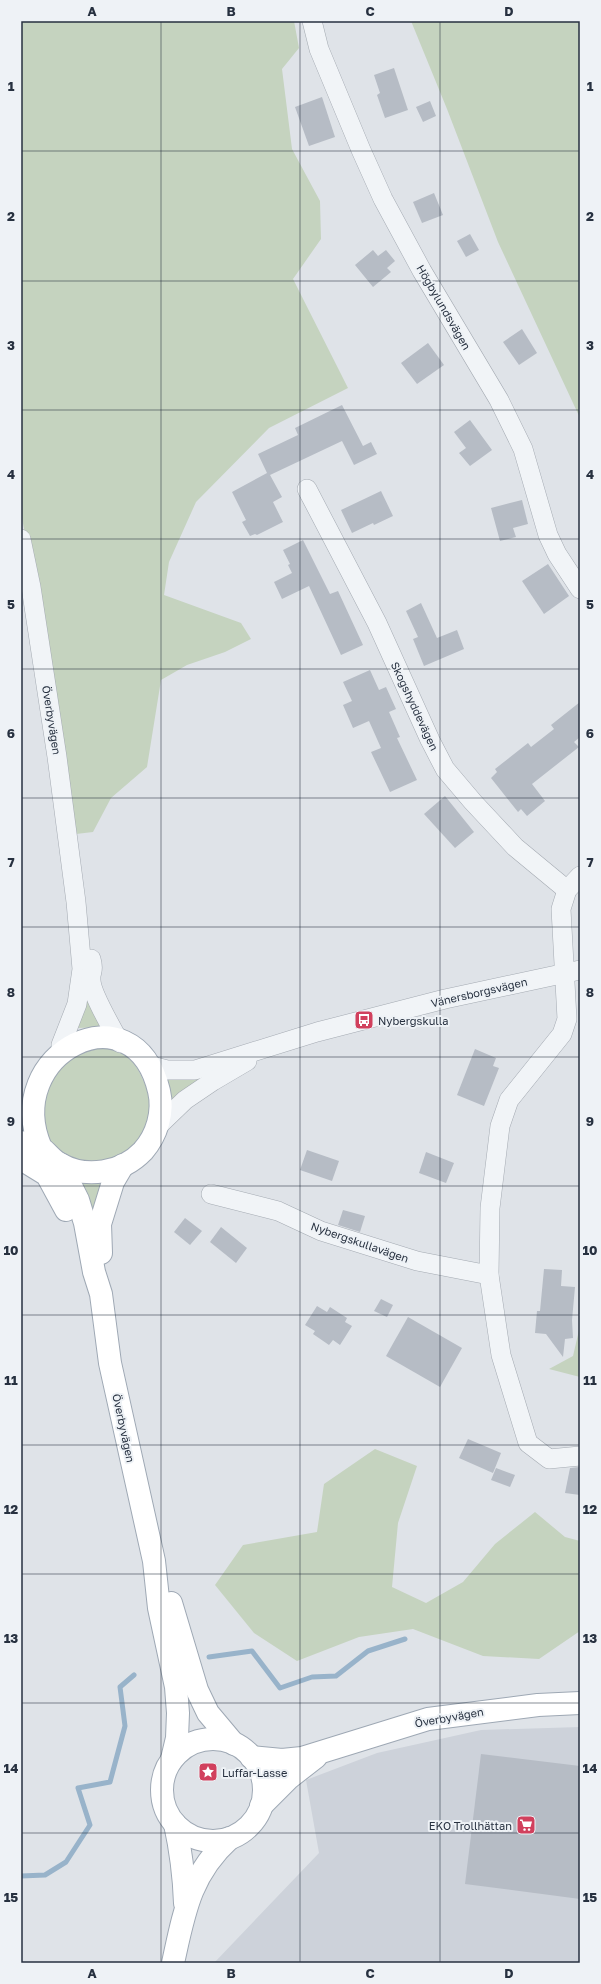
<svg xmlns="http://www.w3.org/2000/svg" width="601" height="1984" viewBox="0 0 601 1984" font-family="'Golos Text',sans-serif">
<rect width="100%" height="100%" fill="#dfe3e8"/>
<path fill="#cdd2da" d="M 580,1727 L 580,1963 L 214,1963 L 319,1853 L 306,1780 L 377,1753 L 481,1730 Z"/>
<g fill="#c5d3bf">
<path d="M 21,21 L 294,21 L 299,48 L 282,69 L 292,149 L 320,201 L 321,239 L 293,279 L 348,388 L 269,428 L 196,502 L 169,562 L 164,595 L 241,623 L 251,639 L 225,652 L 187,665 L 161,680 L 147,767 L 111,798 L 93,832 L 76,834 L 59,711 L 21,513 Z"/>
<path d="M 411,21 L 580,21 L 580,418 L 498,242 L 447,109 Z"/>
<path d="M 87,979 L 105,1027 L 78,1028 L 84,1010 Z"/>
<path d="M 83,1046 C 92,1047 113,1048 121,1052 C 133,1060 138,1068 143,1080 C 146,1086 151,1094 151,1100 C 153,1145 105,1177 65,1155 C 58,1151 45,1143 43,1135 C 39,1119 40,1097 38,1080 Z"/>
<path d="M 209,1073 L 167,1106 L 163,1078 Z"/>
<path d="M 79,1179 L 104,1179 L 98,1192 L 94,1213 Z"/>
<path d="M 580,1326 L 580,1377 L 549,1369 L 573,1356 Z"/>
<path d="M 375,1449 L 417,1466 L 398,1523 L 392,1587 L 426,1603 L 463,1582 L 495,1544 L 535,1512 L 565,1537 L 580,1541 L 580,1631 L 539,1659 L 483,1656 L 413,1629 L 359,1637 L 297,1661 L 254,1633 L 215,1585 L 243,1545 L 317,1532 L 324,1484 Z"/>
</g>
<g fill="none" stroke-linecap="round" stroke-linejoin="round">
<g stroke="#98b3ca" stroke-width="5">
<path d="M 209,1657 L 252,1651 L 280,1688 L 312,1677 L 336,1676 L 368,1651 L 405,1639"/>
<path d="M 21,1876 L 45,1875 L 66,1862 L 90,1825 L 78,1788 L 110,1782 L 125,1726 L 120,1687 L 134,1675"/>
</g>
</g>
<g fill="#b6bcc5">
<path d="M 394,68 L 408,110 L 385,118 L 377,95 L 380,93 L 374,75 Z"/>
<path d="M 322,97 L 335,137 L 309,146 L 295,107 Z"/>
<path d="M 430,101 L 436,116 L 423,122 L 416,107 Z"/>
<path d="M 434,193 L 443,215 L 422,223 L 413,202 Z"/>
<path d="M 470,234 L 479,250 L 466,257 L 457,241 Z"/>
<path d="M 373,250 L 378,256 L 386,250 L 395,261 L 387,268 L 391,272 L 373,287 L 355,265 Z"/>
<path d="M 522,329 L 537,353 L 519,365 L 503,342 Z"/>
<path d="M 428,343 L 444,365 L 417,384 L 401,363 Z"/>
<path d="M 342,405 L 363,446 L 371,442 L 377,454 L 354,465 L 342,441 L 270,475 L 282,497 L 273,502 L 283,522 L 257,535 L 255,534 L 250,536 L 242,522 L 246,520 L 232,492 L 267,473 L 258,454 L 298,435 L 295,428 Z"/>
<path d="M 470,420 L 492,450 L 470,466 L 459,453 L 466,448 L 454,432 Z"/>
<path d="M 381,491 L 393,516 L 374,525 L 373,523 L 352,533 L 341,510 Z"/>
<path d="M 522,500 L 528,524 L 513,528 L 516,537 L 500,541 L 491,508 Z"/>
<path d="M 303,540 L 330,594 L 338,591 L 363,645 L 341,655 L 309,586 L 282,599 L 274,582 L 292,573 L 288,565 L 290,564 L 283,550 Z"/>
<path d="M 548,564 L 569,596 L 544,614 L 522,581 Z"/>
<path d="M 421,603 L 437,638 L 457,630 L 464,649 L 424,666 L 413,639 L 418,637 L 406,611 Z"/>
<path d="M 370,670 L 379,690 L 386,687 L 396,709 L 389,712 L 400,737 L 397,738 L 417,780 L 390,792 L 371,752 L 381,748 L 369,721 L 353,728 L 343,705 L 352,701 L 343,682 Z"/>
<path d="M 580,702 L 580,737 L 574,742 L 579,747 L 532,784 L 545,801 L 527,816 L 521,809 L 518,812 L 491,778 L 497,772 L 495,769 L 528,743 L 531,747 L 554,729 L 551,725 Z"/>
<path d="M 445,796 L 474,832 L 455,848 L 424,814 Z"/>
<path d="M 475,1049 L 496,1058 L 493,1066 L 499,1068 L 484,1106 L 457,1095 Z"/>
<path d="M 307,1150 L 339,1161 L 332,1181 L 300,1170 Z"/>
<path d="M 426,1152 L 454,1163 L 446,1183 L 419,1173 Z"/>
<path d="M 343,1210 L 365,1216 L 360,1232 L 338,1225 Z"/>
<path d="M 185,1218 L 202,1231 L 190,1245 L 174,1232 Z"/>
<path d="M 221,1227 L 247,1248 L 236,1263 L 210,1242 Z"/>
<path d="M 544,1269 L 562,1270 L 561,1286 L 575,1287 L 572,1320 L 573,1338 L 565,1339 L 563,1357 L 546,1334 L 535,1333 L 537,1311 L 540,1311 Z"/>
<path d="M 381,1299 L 393,1305 L 387,1317 L 374,1311 Z"/>
<path d="M 317,1306 L 327,1312 L 330,1307 L 347,1318 L 345,1322 L 352,1326 L 340,1345 L 333,1340 L 329,1345 L 313,1334 L 315,1331 L 305,1325 Z"/>
<path d="M 408,1317 L 462,1348 L 440,1387 L 386,1356 Z"/>
<path d="M 468,1439 L 501,1453 L 493,1473 L 459,1458 Z"/>
<path d="M 580,1467 L 580,1495 L 565,1493 L 570,1468 Z"/>
<path d="M 496,1468 L 515,1475 L 510,1487 L 491,1480 Z"/>
<path d="M 481,1754 L 580,1766 L 580,1899 L 465,1884 Z"/>
</g>
<g fill="none" stroke-linecap="round" stroke-linejoin="round">
<defs>
<g id="minor">
<path d="M 312,21 L 319,49 L 361,150 L 383,199 L 422,271 L 499,400 L 523,449 L 548,535 L 557,554 L 580,589"/>
<path d="M 307,489 L 377,623 L 430,740 L 445,769 L 473,802 L 515,847 L 567,890"/>
<path d="M 21,539 L 31,587 L 57,757 L 76,902 L 82,969 L 77,1004 L 61,1045"/>
<path d="M 580,876 L 567,890 L 561,909 L 567,1019 L 562,1034 L 509,1100 L 500,1126 L 490,1208 L 489,1275 L 501,1355 L 528,1443 L 549,1459 L 580,1456"/>
<path d="M 91,959 C 95,972 90,971 91,980 C 91,993 113,1030 120,1043"/>
<path d="M 148,1065 L 167,1070 L 195,1070 L 317,1032 L 445,999 L 580,970"/>
<path d="M 157,1127 L 185,1100 L 213,1081 L 247,1061"/>
<path d="M 211,1194 L 278,1211 L 321,1231 L 417,1261 L 489,1275"/>
</g>
<g id="major">
<path d="M 21,1142 C 27,1143 36,1144 41,1148 C 48,1153 52,1160 60,1164 C 86,1179 122,1173 143,1151 C 157,1135 164,1112 159,1091 C 134,985 0,1053 41,1148"/>
<path d="M 21,1159 L 47,1175 L 66,1210"/>
<path d="M 60,1164 L 78,1200 L 85,1223 L 94,1272 L 101,1294 L 110,1363 L 154,1561 L 159,1608 L 176,1687 L 178,1713 L 177,1738 L 172,1759"/>
<path d="M 101,1253 L 100,1224 L 113,1182 L 123,1165"/>
<path d="M 171,1603 L 197,1690 L 208,1713 L 234,1744"/>
<circle cx="213" cy="1790" r="51"/>
<path d="M 251,1757 L 282,1760 L 302,1758 L 428,1719 L 538,1705 L 580,1703"/>
<path d="M 261,1806 L 289,1778 L 316,1757"/>
<path d="M 175,1824 C 181,1851 184,1876 185,1903"/>
<path d="M 173,1963 C 184,1913 190,1874 230,1838"/>
</g>
</defs>
<use href="#minor" stroke="#a4aab2" stroke-width="20"/>
<use href="#major" stroke="#9ea8b4" stroke-width="24"/>
<use href="#minor" stroke="#f1f4f7" stroke-width="19"/>
<use href="#major" stroke="#fff" stroke-width="22"/>
</g>
<path fill="none" stroke="#273140" stroke-width="1" stroke-opacity="0.55" d="M 161,21 L 161,1963M 300,21 L 300,1963M 440,21 L 440,1963M 21,151 L 580,151M 21,281 L 580,281M 21,410 L 580,410M 21,539 L 580,539M 21,669 L 580,669M 21,798 L 580,798M 21,927 L 580,927M 21,1057 L 580,1057M 21,1186 L 580,1186M 21,1315 L 580,1315M 21,1445 L 580,1445M 21,1574 L 580,1574M 21,1703 L 580,1703M 21,1833 L 580,1833"/>
<defs>
<symbol id="bus-square" viewBox="-11 -11 22 22"><rect x="-9" y="-9" width="18" height="18" rx="4" fill="#d1405d" stroke="#eef2f6"/><path d="M-5-6H5V4H4V6H2V4H-2V6H-4V4H-5ZM-3.5-4V0h7V-4ZM-3.5 1.2v1.5H-2V1.2ZM2 1.2v1.5H3.5V1.2Z" fill="#fff"/></symbol>
<symbol id="sight-square" viewBox="-11 -11 22 22"><rect x="-9" y="-9" width="18" height="18" rx="4" fill="#d1405d" stroke="#eef2f6"/><path d="M0-6L1.8-2.2L6-1.7L2.9 1.2L3.7 5.4L0 3.3L-3.7 5.4L-2.9 1.2L-6-1.7L-1.8-2.2Z" fill="#fff"/></symbol>
<symbol id="supermarket-square" viewBox="-11 -11 22 22"><rect x="-9" y="-9" width="18" height="18" rx="4" fill="#d1405d" stroke="#eef2f6"/><path d="M-6-5.5h2.5l.6 2H6L4.5 2H-2.5L-4.4-4H-6ZM-1.5 3.2a1.3 1.3 0 1 0 .1 0ZM3 3.2a1.3 1.3 0 1 0 .1 0Z" fill="#fff"/></symbol>
</defs>
<g fill-rule="evenodd">
<use href="#bus-square" x="353" y="1009" width="22" height="22"/>
<use href="#sight-square" x="197" y="1761" width="22" height="22"/>
<use href="#supermarket-square" x="515" y="1814" width="22" height="22"/>
</g>
<g text-anchor="middle" dominant-baseline="central" stroke-width="4" stroke-linejoin="round" paint-order="stroke">
<g font-size="11" fill="#273140" stroke="#eef2f6">
<text transform="translate(444 307) rotate(60)">Högbylundsvägen</text>
<text transform="translate(415 706) rotate(65)">Skogshyddevägen</text>
<text transform="translate(52 720) rotate(81)">Överbyvägen</text>
<text transform="translate(479 992) rotate(-13)">Vänersborgsvägen</text>
<text transform="translate(360 1242) rotate(19)">Nybergskullavägen</text>
<text transform="translate(124 1428) rotate(78)">Överbyvägen</text>
<text transform="translate(449 1717) rotate(-10)">Överbyvägen</text>
</g>
<g font-size="11" fill="#273140" stroke="#eef2f6" text-anchor="start">
<text x="378" y="1020">Nybergskulla</text>
<text x="222" y="1772">Luffar-Lasse</text>
<text x="512" y="1825" text-anchor="end">EKO Trollhättan</text>
</g>
</g>
<rect width="601" height="1984" fill="none" stroke="#eef2f6" stroke-width="44"/>
<rect x="22" y="22" width="557" height="1940" fill="none" stroke="#273140" stroke-width="1.5"/>
<g font-size="13" text-anchor="middle" font-weight="bold" fill="#273140">
<text x="92" y="16">A</text>
<text x="231" y="16">B</text>
<text x="370" y="16">C</text>
<text x="509" y="16">D</text>
<text x="11" y="91">1</text>
<text x="590" y="91">1</text>
<text x="11" y="221">2</text>
<text x="590" y="221">2</text>
<text x="11" y="350">3</text>
<text x="590" y="350">3</text>
<text x="11" y="479">4</text>
<text x="590" y="479">4</text>
<text x="11" y="609">5</text>
<text x="590" y="609">5</text>
<text x="11" y="738">6</text>
<text x="590" y="738">6</text>
<text x="11" y="867">7</text>
<text x="590" y="867">7</text>
<text x="11" y="997">8</text>
<text x="590" y="997">8</text>
<text x="11" y="1126">9</text>
<text x="590" y="1126">9</text>
<text x="11" y="1255">10</text>
<text x="590" y="1255">10</text>
<text x="11" y="1385">11</text>
<text x="590" y="1385">11</text>
<text x="11" y="1514">12</text>
<text x="590" y="1514">12</text>
<text x="11" y="1643">13</text>
<text x="590" y="1643">13</text>
<text x="11" y="1773">14</text>
<text x="590" y="1773">14</text>
<text x="11" y="1902">15</text>
<text x="590" y="1902">15</text>
<text x="92" y="1978">A</text>
<text x="231" y="1978">B</text>
<text x="370" y="1978">C</text>
<text x="509" y="1978">D</text>
</g>
</svg>
